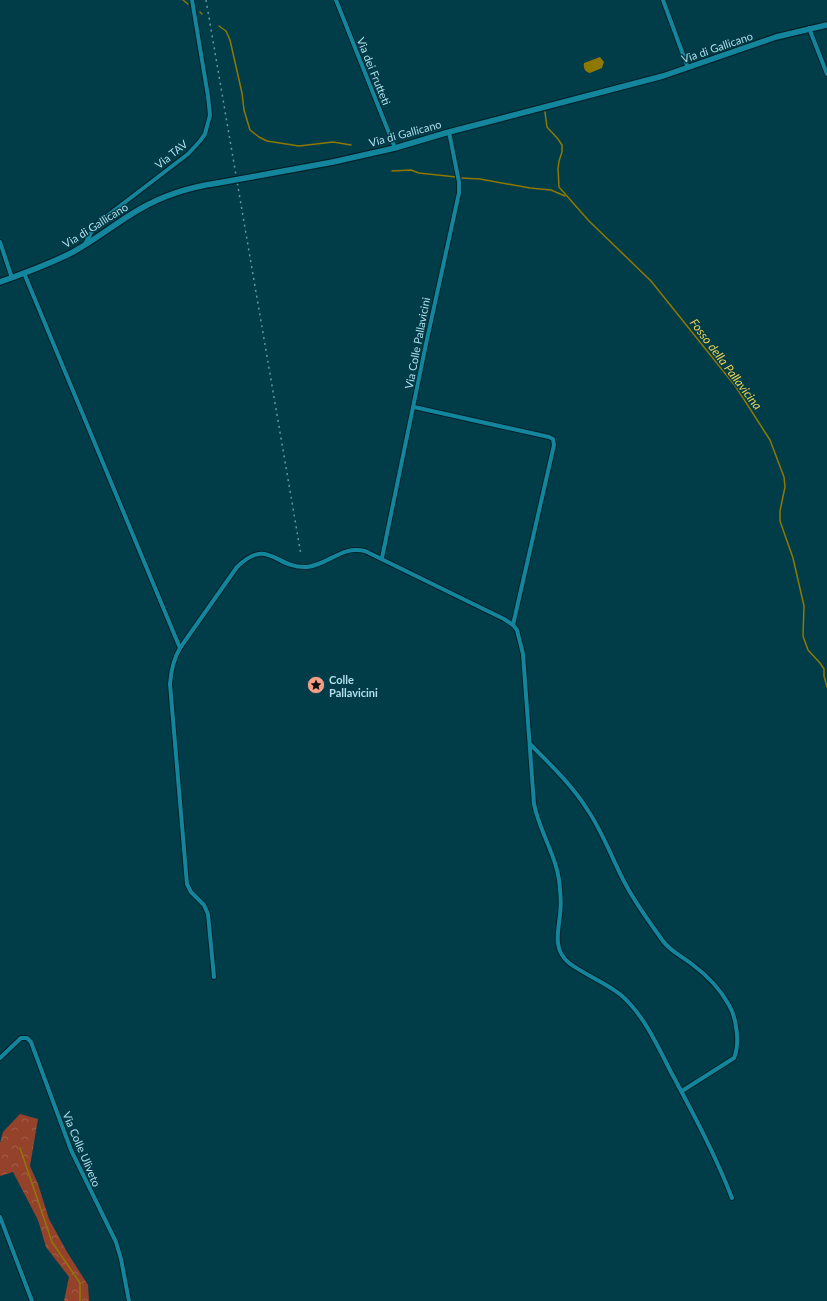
<svg xmlns="http://www.w3.org/2000/svg" width="827" height="1301" viewBox="0 0 827 1301" font-family="Lato,sans-serif">
<defs>
<pattern id="forest-crowns" width="20" height="18" patternUnits="userSpaceOnUse"><rect width="20" height="18" fill="#95422b"/><path d="M2 6a3 3 0 1 1 6 0M12 15a3 3 0 1 1 6 0" fill="none" stroke="#a15d4a"/></pattern>
</defs>
<rect width="100%" height="100%" fill="#013d49"/>
<path fill="url(#forest-crowns)" d="M 20,1114 L 38,1119 L 30,1166 L 38,1184 L 49,1219 L 67,1252 L 88,1285 L 89,1301 L 64,1301 L 69,1277 L 46,1247 L 38,1220 L 13,1172 L 0,1176 L 0,1143 L 3,1132 Z"/>
<path fill="#8e7802" d="M 600,57 L 604,62 L 602,68 L 590,73 C 585,72 583,68 584,63 Z"/>
<g fill="none" stroke-linecap="round" stroke-linejoin="round">
<g stroke="#8e7802" stroke-width="1.5">
<path d="M 183,0 L 188,4"/>
<path d="M 200,12 L 202,14"/>
<path d="M 219,26 L 226,31 L 230,40 L 242,93 L 244,110 L 250,130 L 259,137 L 267,141 L 299,146 L 333,142 L 351,145"/>
<path d="M 545,112 L 547,127 L 558,139 L 562,145 L 562,152 L 559,161 L 558,169 L 559,187 L 589,221 L 651,281 L 736,387 L 770,440 L 784,477 L 785,487 L 780,511 L 780,521 L 793,558 L 804,606 L 803,636 L 808,650 L 820,663 L 824,669 L 824,676 L 827,687"/>
<path d="M 392,171 L 411,170 L 419,173 L 456,177"/>
<path d="M 461,178 L 480,179 L 530,188 L 551,190 L 565,196"/>
<path d="M 20,1148 L 52,1242 L 80,1283 L 80,1301"/>
</g>
<defs>
<g id="minor">
<path d="M 336,0 L 395,148"/>
<path d="M 663,0 L 688,68"/>
<path d="M 809,28 L 827,74"/>
<path d="M 0,242 L 12,278"/>
<path d="M 85,244 L 93,229 L 99,222 L 188,154 L 200,141 L 205,134 L 210,115 L 208,96 L 192,0"/>
<path d="M 24,273 L 180,648"/>
<path d="M 414,407 L 549,437 L 553,439 L 554,445 L 513,625"/>
<path d="M 382,558 L 426,344 L 459,193 L 459,182 L 449,132"/>
<path d="M 530,744 C 551,765 573,786 589,812 C 604,835 613,861 626,885 C 636,904 650,923 663,941 C 670,951 683,957 693,965 C 708,976 720,989 729,1005 C 737,1019 740,1044 734,1058 L 682,1091"/>
<path d="M 214,977 L 208,914 L 204,905 L 191,892 L 187,884 L 170,684 C 171,671 173,660 180,648 L 237,567 C 269,536 275,569 307,567 C 328,565 342,545 365,551 L 504,619 L 513,625 L 517,630 L 523,654 L 534,804 C 540,834 559,859 560,890 C 561,898 561,906 560,915 C 558,933 553,950 569,963 C 585,975 605,982 621,995 C 644,1015 657,1045 671,1072 C 693,1113 715,1154 732,1198"/>
<path d="M 0,1058 L 21,1038 L 27,1038 L 31,1042 L 71,1150 L 116,1242 L 121,1259 L 129,1301"/>
<path d="M 0,1217 L 32,1301"/>
</g>
<g id="tertiary">
<path d="M 262,175 L 333,162 L 395,148 L 449,132 L 663,76 L 776,37 L 827,25"/>
<path d="M 0,282 C 25,273 50,264 73,252 C 97,239 117,222 140,209 C 164,195 190,187 218,183"/>
</g>
</defs>
<use href="#minor" stroke="#022229" stroke-width="6"/>
<use href="#tertiary" stroke="#022229" stroke-width="8"/>
<use href="#minor" stroke="#13869d" stroke-width="4"/>
<use href="#tertiary" stroke="#13869d" stroke-width="5.5"/>
<path stroke="#6598a5" stroke-width="1.5" stroke-dasharray="2 4" stroke-linecap="butt" d="M 206,0 L 301,555"/>
<defs>
<path id="tertiary-bridge" d="M 218,183 L 262,175"/>
</defs>
<use href="#tertiary-bridge" stroke="#022229" stroke-width="8" stroke-linecap="butt"/>
<use href="#tertiary-bridge" stroke="#13869d" stroke-width="5.5"/>
</g>
<defs>
<symbol id="sight-disc" viewBox="-11 -11 22 22"><circle r="9.5" fill="#f49e86" stroke="#013d49"/><path d="M0-6L1.8-2.2L6-1.7L2.9 1.2L3.7 5.4L0 3.3L-3.7 5.4L-2.9 1.2L-6-1.7L-1.8-2.2Z" fill="#111"/></symbol>
</defs>
<g fill-rule="evenodd">
<use href="#sight-disc" x="306" y="675" width="20" height="20"/>
</g>
<g text-anchor="middle" dominant-baseline="central" stroke-width="3" stroke-linejoin="round" paint-order="stroke">
<g font-size="11" fill="#b3dfec" stroke="#013d49">
<text transform="translate(717 47) rotate(-19)">Via di Gallicano</text>
<text transform="translate(374 71) rotate(68)">Via dei Frutteti</text>
<text transform="translate(405 133) rotate(-15)">Via di Gallicano</text>
<text transform="translate(171 154) rotate(-39)">Via TAV</text>
<text transform="translate(95 225) rotate(-32)">Via di Gallicano</text>
<text transform="translate(417 343) rotate(-79)">Via Colle Pallavicini</text>
<text transform="translate(82 1149) rotate(67)">Via Colle Uliveto</text>
</g>
<g font-size="11" font-weight="bold" fill="#b3dfec" stroke="#013d49" text-anchor="start">
<text x="329" y="679">Colle<tspan x="329" dy="13">Pallavicini</tspan></text>
</g>
<g font-size="12" font-style="italic" fill="#eed150" stroke="#013d49">
<text transform="translate(726 364) rotate(53)">Fosso della Pallavicina</text>
</g>
</g>
</svg>
